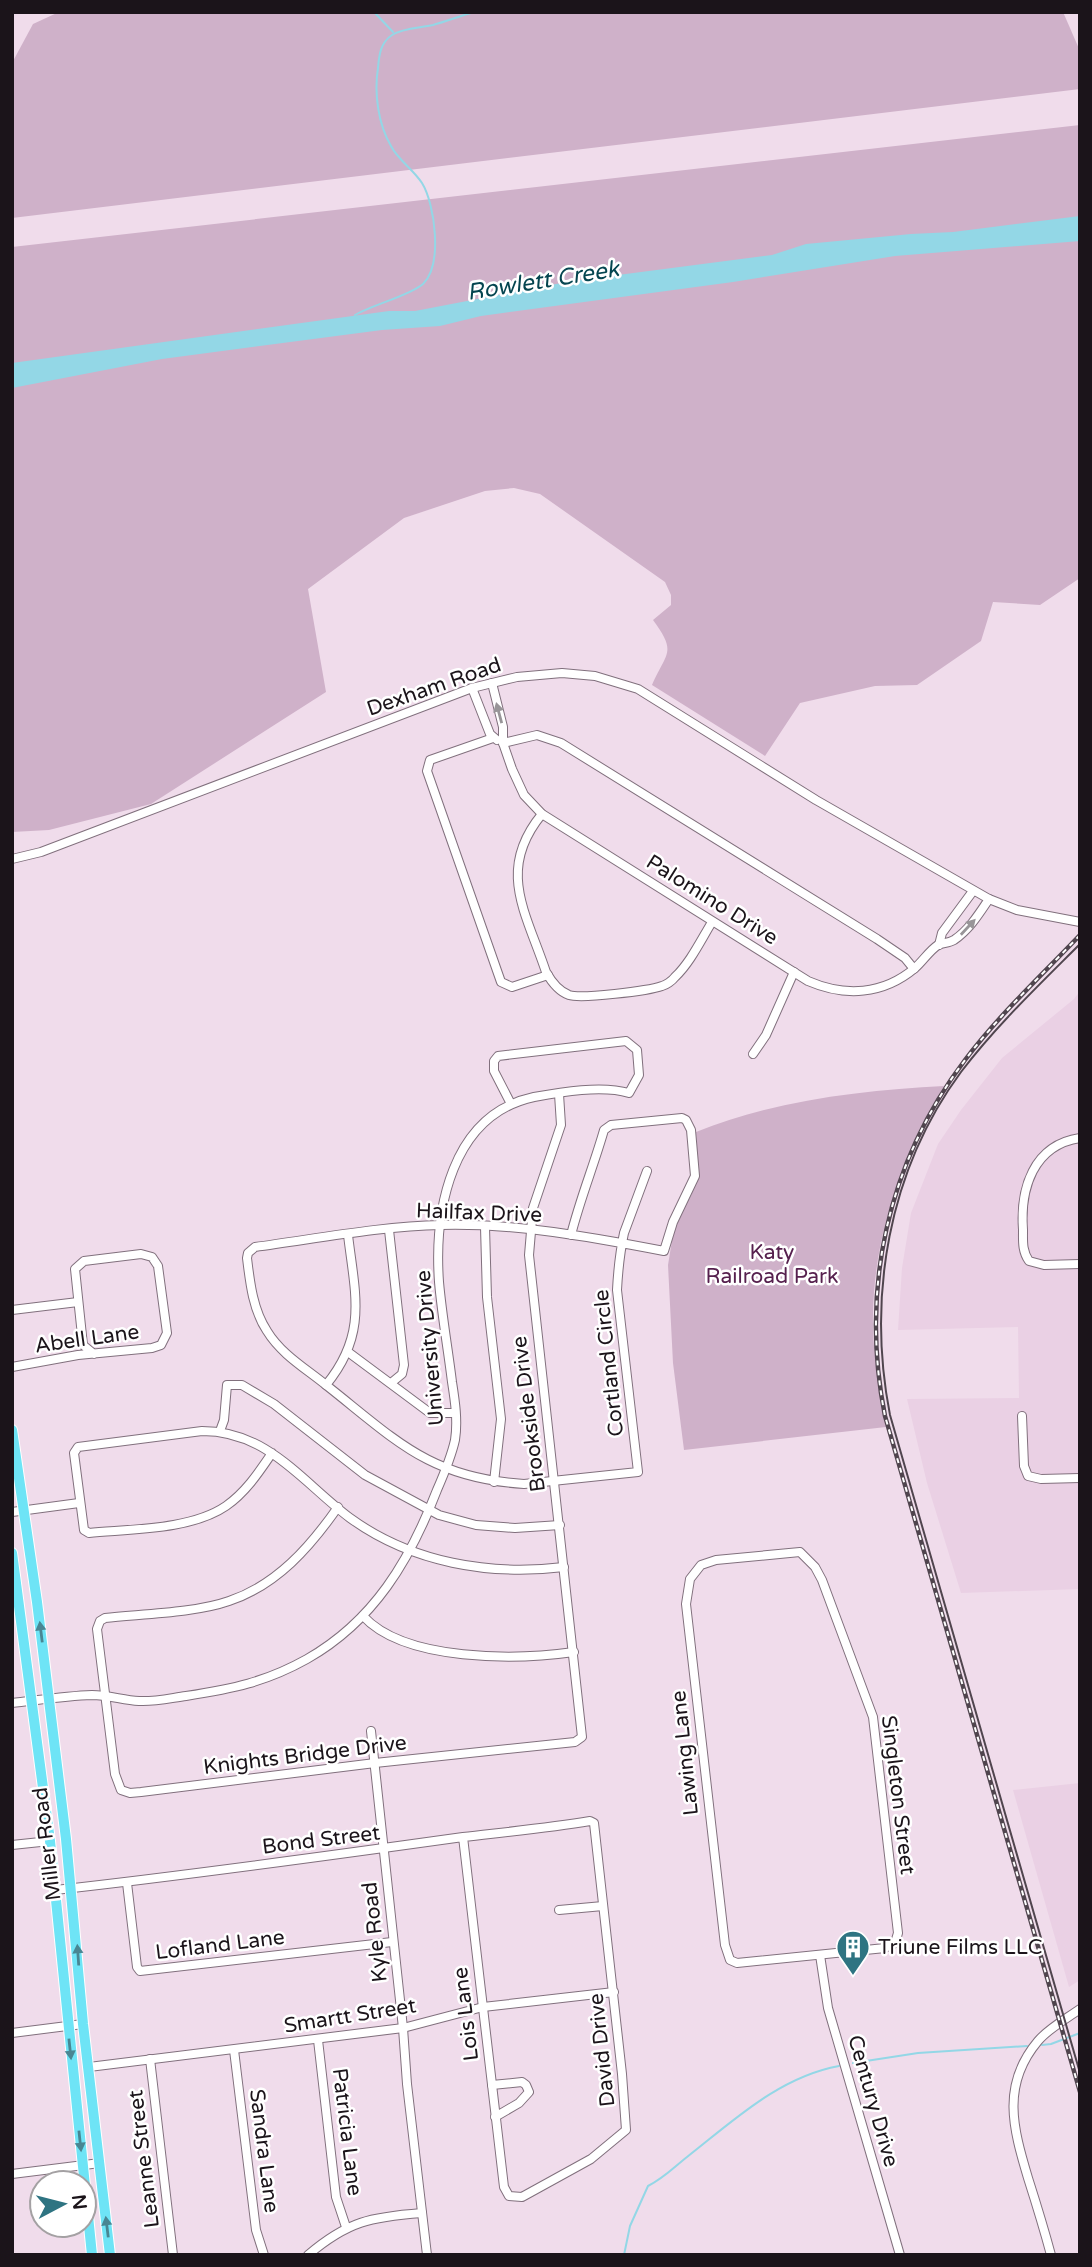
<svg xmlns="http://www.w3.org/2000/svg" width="1092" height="2267" viewBox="0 0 1092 2267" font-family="'Varela Round',sans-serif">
<rect width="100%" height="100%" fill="#f0dceb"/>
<g fill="#ead0e4">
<path d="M 1080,991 L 1080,1589 L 961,1593 L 927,1483 L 907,1399 L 1019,1398 L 1018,1327 L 898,1330 L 902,1268 L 911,1213 L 938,1144 L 961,1110 L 1002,1058 L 1074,999 Z"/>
<path d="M 1080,1783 L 1080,1980 L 1069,1987 L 1013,1790 Z"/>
</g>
<g fill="#cfb1c9">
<path d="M 59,12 L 1063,12 L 1080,51 L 1080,89 L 12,218 L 12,63 L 33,24 Z"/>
<path d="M 1080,125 L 1080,578 L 1040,605 L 993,602 L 981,641 L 917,685 L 875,686 L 800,703 L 765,756 L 652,685 C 667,651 677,653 653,620 L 671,605 L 671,595 L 665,582 L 540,494 L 514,488 L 485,491 L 404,518 L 308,589 L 326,692 L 151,804 L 49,830 L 12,832 L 12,247 Z"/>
<path d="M 944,1086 C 903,1155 874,1234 873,1315 C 872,1353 880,1390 886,1427 L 684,1450 L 673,1363 L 668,1265 L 675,1222 L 691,1196 L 698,1172 L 696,1132 C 771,1101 863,1090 944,1086 Z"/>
</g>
<path fill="#93d7e6" d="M 1080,216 L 1080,241 L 895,256 L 733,282 L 481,316 L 440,326 L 382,330 L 162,359 L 12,388 L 12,363 L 389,311 L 415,311 L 572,281 L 772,255 L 806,244 L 911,234 L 953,232 Z"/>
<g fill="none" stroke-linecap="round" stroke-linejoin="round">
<g stroke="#93d7e6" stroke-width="2">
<path d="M 374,12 L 393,32"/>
<path d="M 355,315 C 374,304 409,296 423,284 C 443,265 435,204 422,183 C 413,169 398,160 391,146 C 378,124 374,93 378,68 C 379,56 380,43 392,35 C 403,28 420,28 433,25 C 447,21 460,16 474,12"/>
<path d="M 1042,2045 L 1051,2044 L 1080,2033"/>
<path d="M 853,2063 L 918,2053 L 1027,2046"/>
<path d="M 624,2255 L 630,2226 L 648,2186 C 664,2178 673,2168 687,2157 C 733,2121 779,2077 839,2066"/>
</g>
<defs>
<g id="minor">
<path d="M 492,683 L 503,727 L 503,743 L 512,769 L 524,795 L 542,814 L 808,981 C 845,997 883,995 915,968 C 923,961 929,951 938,945 C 943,943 949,943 954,940 C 969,930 979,914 989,899"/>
<path d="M 472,688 L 490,734 L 497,740"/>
<path d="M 493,738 L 430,760 L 427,771 L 501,982 L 512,987 L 548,975"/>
<path d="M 503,743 L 537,735 L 561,743 L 877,939 L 905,958 L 914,969"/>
<path d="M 542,814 C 496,870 526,912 546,972 C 551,981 558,991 569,995 C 581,999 648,991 662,986 C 666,985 672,981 675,977 C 690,963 701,940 712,922"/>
<path d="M 12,859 L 41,852 L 472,688 L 517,677 L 562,673 L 595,676 L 638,689 L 816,800 L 989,899 L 1017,910 L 1080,922"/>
<path d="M 939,945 L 942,933 L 973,891"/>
<path d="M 753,1054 L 766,1035 L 794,972"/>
<path d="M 1080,1138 C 1033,1145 1020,1189 1023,1230 C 1023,1241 1022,1251 1029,1261 L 1044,1265 L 1080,1264"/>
<path d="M 485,1227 L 487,1297 L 501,1419 L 494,1482"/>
<path d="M 389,1230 L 404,1365 L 402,1374 L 391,1383"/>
<path d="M 571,1235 C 580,1199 594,1165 604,1130 L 611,1125 L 682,1118 L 686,1120 L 691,1130 L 695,1176 L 673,1222 L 664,1251 C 591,1237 516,1223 441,1225 C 382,1226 315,1239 255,1247 L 248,1253 L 247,1258 C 250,1283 253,1310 267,1331 C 281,1354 305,1368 326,1385 C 396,1440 429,1478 524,1484 L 638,1472 L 617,1290 C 618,1271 620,1252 624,1233 L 647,1171"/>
<path d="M 12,1310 L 78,1302"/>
<path d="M 348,1352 L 430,1413 L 455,1413"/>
<path d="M 12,1367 L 78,1355 L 152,1348 L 161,1345 L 167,1333 L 158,1266 L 152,1257 L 141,1254 L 84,1261 L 75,1269 L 83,1345 L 94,1354"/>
<path d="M 326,1385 C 368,1334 355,1294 348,1235"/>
<path d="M 1022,1416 L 1024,1466 L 1028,1476 L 1041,1479 L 1080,1478"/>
<path d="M 220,1431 L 224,1420 L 227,1385 L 242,1385 L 274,1404 L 365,1475 L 439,1515 L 476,1525 L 515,1528 L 560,1525"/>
<path d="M 272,1453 C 259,1472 246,1492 226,1506 C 191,1530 130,1529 89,1533 L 84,1530 L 74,1453 L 78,1447 L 202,1431 C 268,1431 302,1482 350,1518 C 412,1563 490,1576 564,1567"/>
<path d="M 338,1507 C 310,1547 277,1585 229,1601 C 195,1613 141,1614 105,1618 L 100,1621 L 97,1629 L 115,1774 L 121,1790 L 130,1793 L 141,1792 L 375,1763 L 575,1742 L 582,1737 L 529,1255 L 533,1208 L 561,1125 L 559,1094"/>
<path d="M 12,1512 L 79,1503"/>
<path d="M 800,1552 L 815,1567 L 822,1580 L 873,1717 L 898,1933 L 895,1943 L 885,1948 L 737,1963 L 730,1960 L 725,1945 L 686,1604 L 690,1579 L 701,1565 L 716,1560 Z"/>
<path d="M 363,1616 C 405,1662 517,1660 574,1652"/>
<path d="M 12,1703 C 39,1700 65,1696 92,1695 C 108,1695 123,1700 139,1701 C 154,1702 171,1698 186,1696 C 232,1689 266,1682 307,1659 C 374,1621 410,1560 437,1490 C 444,1474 451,1458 455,1440 C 458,1421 455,1401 452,1382 C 448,1349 442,1316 439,1282 C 434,1210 451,1115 534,1097 C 561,1092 602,1085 629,1093 L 639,1075 L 637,1050 L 626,1041 L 498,1056 L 494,1061 L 494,1071 L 511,1104"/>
<path d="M 371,1731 L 403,2028 L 407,2084 L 427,2255"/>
<path d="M 12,1845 L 50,1841"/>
<path d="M 127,1883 L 137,1967 L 140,1971 L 392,1942"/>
<path d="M 55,1890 C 191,1875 327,1856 463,1837 C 506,1832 548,1828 590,1821 L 594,1823 L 622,2074 L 626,2130 L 591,2159 L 522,2197 L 509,2196 L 504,2187 L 463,1837"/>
<path d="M 559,1910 L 603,1906"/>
<path d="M 820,1955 L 828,2008 L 900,2255"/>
<path d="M 12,2033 L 83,2024"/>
<path d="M 318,2040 L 336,2197 L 346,2227"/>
<path d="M 234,2050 L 256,2230 L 264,2255"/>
<path d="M 150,2059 L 173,2255"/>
<path d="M 89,2067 L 403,2028 L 483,2007 L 614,1992"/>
<path d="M 492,2085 L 522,2082 L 526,2085 L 529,2092 L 519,2103 L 495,2117"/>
<path d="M 12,2174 L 100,2163"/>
<path d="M 308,2255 C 348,2221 371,2217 422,2213"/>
<path d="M 1051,2255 C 1044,2229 1036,2203 1028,2178 C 1013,2128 1001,2085 1038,2041 C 1049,2028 1066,2019 1080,2009"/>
</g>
<g id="major">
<path d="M 12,1430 L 37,1602 L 66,1839 L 83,2024 L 110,2255"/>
<path d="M 12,1553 L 50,1841 L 92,2255"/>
</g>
</defs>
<use href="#minor" stroke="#81707d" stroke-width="10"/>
<use href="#major" stroke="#fff" stroke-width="12"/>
<use href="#minor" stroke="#fff" stroke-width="8"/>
<use href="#major" stroke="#6ee4f6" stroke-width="10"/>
<path stroke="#50454e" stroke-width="2" d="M 1080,944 C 1039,985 996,1026 961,1072 C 888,1171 867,1297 890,1415 L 1080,2073"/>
<defs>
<path id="rail" d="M 1080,935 C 1041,976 999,1015 965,1060 C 887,1163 860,1290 885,1416 L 1080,2092"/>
</defs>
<use href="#rail" stroke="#50454e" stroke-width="4.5"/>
<use href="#rail" stroke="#fff" stroke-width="2" stroke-dasharray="5" stroke-linecap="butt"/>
</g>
<defs><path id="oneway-solid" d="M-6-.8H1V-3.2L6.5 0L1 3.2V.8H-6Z" transform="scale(1.75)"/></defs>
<g fill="#989598">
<use href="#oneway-solid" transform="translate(499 713) rotate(-105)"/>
<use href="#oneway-solid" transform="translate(968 927) rotate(-47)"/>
</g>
<g fill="#498693">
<use href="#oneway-solid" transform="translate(41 1632) rotate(-97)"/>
<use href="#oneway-solid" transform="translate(78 1955) rotate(-94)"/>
<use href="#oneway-solid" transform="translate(70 2049) rotate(84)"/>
<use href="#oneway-solid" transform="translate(80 2141) rotate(84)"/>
<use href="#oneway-solid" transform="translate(107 2227) rotate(-97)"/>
</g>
<defs>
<symbol id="building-pin" viewBox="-11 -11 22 30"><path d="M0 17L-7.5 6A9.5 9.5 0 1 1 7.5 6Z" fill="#2e7482" stroke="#fff"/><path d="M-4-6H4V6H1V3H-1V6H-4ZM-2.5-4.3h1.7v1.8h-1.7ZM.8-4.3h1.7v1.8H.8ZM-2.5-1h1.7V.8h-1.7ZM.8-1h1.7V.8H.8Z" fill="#fff"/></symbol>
</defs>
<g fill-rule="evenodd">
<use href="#building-pin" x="834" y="1928" width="38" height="52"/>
</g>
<g text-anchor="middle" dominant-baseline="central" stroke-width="5" stroke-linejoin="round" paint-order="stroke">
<g font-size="21" fill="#1b141a" stroke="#fff">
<text transform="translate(434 687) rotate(-19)">Dexham Road</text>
<text transform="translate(712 900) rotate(32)">Palomino Drive</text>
<text transform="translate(479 1213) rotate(2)">Hailfax Drive</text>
<text transform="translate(87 1339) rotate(-8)">Abell Lane</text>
<text transform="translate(430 1348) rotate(-95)">University Drive</text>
<text transform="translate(609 1363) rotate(-96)">Cortland Circle</text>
<text transform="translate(529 1414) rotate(-97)">Brookside Drive</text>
<text transform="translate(685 1753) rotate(-96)">Lawing Lane</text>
<text transform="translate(305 1755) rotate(-7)">Knights Bridge Drive</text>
<text transform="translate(898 1795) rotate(83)">Singleton Street</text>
<text transform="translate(321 1840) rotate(-7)">Bond Street</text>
<text transform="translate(47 1844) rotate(-97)">Miller Road</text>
<text transform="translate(375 1932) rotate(-96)">Kyle Road</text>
<text transform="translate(220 1945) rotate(-7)">Lofland Lane</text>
<text transform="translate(466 2014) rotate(-97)">Lois Lane</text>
<text transform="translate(350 2016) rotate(-9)">Smartt Street</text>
<text transform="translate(602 2050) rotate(-96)">David Drive</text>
<text transform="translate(873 2101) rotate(74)">Century Drive</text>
<text transform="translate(347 2132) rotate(83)">Patricia Lane</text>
<text transform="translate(264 2151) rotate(83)">Sandra Lane</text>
<text transform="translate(144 2159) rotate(-97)">Leanne Street</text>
</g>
<g font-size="21" fill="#56204e" stroke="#fff">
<text x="772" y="1252">Katy<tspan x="772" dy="24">Railroad Park</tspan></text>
</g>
<g font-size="21" fill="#1b141a" stroke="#fff" text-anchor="start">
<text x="878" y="1947">Triune Films LLC</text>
</g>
<g font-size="23" font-style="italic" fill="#054550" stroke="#fff">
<text transform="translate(543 281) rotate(-9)">Rowlett Creek</text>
</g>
</g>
<rect width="1092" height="2267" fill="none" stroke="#1b141a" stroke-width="28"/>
<g transform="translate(63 2204) rotate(83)"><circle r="33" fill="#ffffff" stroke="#a4a1a3" stroke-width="2"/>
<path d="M0-5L12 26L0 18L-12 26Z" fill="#2e7482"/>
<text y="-10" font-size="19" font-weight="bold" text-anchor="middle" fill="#1b141a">N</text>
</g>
</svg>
